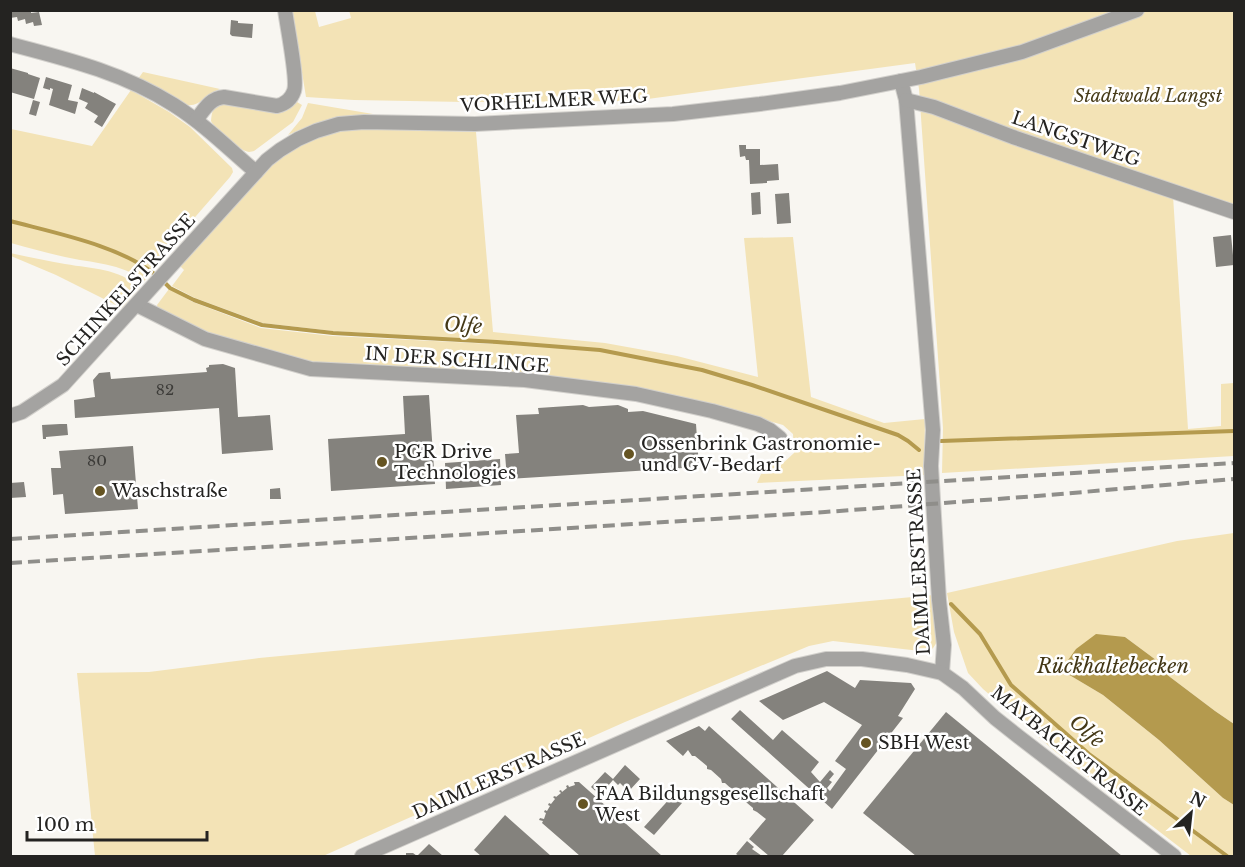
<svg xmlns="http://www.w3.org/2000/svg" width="1245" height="867" viewBox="0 0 1245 867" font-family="'Libre Baskerville',serif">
<rect width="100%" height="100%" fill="#f8f6f1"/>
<g fill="#f3e3b6">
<path d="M 349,10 L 1234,11 L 1234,217 L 1173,196 L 1188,429 L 1221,426 L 1221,384 L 1234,383 L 1234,456 L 942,473 L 943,428 L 919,89 L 915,63 L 633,101 L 465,102 L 354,100 L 306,97 L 292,11 L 315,11 L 319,27 L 351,18 Z"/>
<path d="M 143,72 L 220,89 C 208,93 200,107 187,105 L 138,79 Z"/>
<path d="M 131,90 L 169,112 L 190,127 L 232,168 L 233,172 L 230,177 L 169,247 L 165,257 L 144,281 C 122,263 91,263 65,257 C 47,253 29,248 11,243 L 11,129 L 92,146 Z"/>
<path d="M 297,102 L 302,105 L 293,122 L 254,151 C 253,151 251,152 249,152 C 240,151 215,129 211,121 C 212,110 213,107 223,104 L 277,113 L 286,111 Z"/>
<path d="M 308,103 L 373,114 C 343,116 315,122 288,135 L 302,118 Z"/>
<path d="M 364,128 L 476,132 L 493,332 L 605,343 L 677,356 L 758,377 L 744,238 L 793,237 L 811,397 L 884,423 L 925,419 L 924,475 L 757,483 L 761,474 L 771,473 L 771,464 L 781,465 L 794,453 L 793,434 L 783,425 L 711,404 L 637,388 L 524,373 L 313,364 L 208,332 L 158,309 L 157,305 L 169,289 L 193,302 L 261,328 L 333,336 L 493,344 L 493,341 L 333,331 L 263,323 L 195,298 L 172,286 L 184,270 L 180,266 L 260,176 L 285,153 L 318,137 L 338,130 Z"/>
<path d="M 10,253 C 29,257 47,261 65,264 C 94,269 116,268 140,287 L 122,308 L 56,275 L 11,256 Z"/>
<path d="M 1234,533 L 1234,724 L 1215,711 L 1166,674 L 1156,660 L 1125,637 L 1061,670 L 1103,695 L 1159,740 L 1223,798 L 1234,805 L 1234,856 L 1191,856 L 1056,752 L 983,689 L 968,673 L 954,632 L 947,593 L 1177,541 Z"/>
<path d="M 934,595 C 936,613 946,639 929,652 L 833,641 L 809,646 L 625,722 L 323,856 L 95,856 L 77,673 L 149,672 L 259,658 Z"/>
</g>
<path fill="#b49a4e" d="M 1096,634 L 1125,637 L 1156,660 L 1166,674 L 1215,711 L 1234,724 L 1234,805 L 1223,798 L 1159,740 L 1103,695 L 1061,670 L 1076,649 Z"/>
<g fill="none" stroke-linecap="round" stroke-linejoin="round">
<g stroke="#b49a4e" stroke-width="4">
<path d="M 10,221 C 55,233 122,246 157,276"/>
<path d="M 163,281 L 170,288 L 194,300 L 262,325 L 333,333 L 497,342 L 600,350 L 702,370 L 752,385 L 898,435 L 908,441 L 919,450"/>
<path d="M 941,441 L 1234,431"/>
<path d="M 951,604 L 980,634 L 1011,685 L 1089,754 L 1227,856"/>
</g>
</g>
<g fill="#84827d">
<path d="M 10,10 L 31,10 L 31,13 L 39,12 L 42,25 L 34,26 L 33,22 L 26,24 L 25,19 L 18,21 L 17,17 L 10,18 Z"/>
<path d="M 231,20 L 238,21 L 238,23 L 253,24 L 252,38 L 232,36 L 230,34 Z"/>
<path d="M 10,68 L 28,73 L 28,74 L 40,78 L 34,99 L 10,92 L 12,80 L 10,79 Z"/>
<path d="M 46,77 L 72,85 L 68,100 L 78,102 L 75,114 L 49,105 L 53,89 L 50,88 L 50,90 L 43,88 Z"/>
<path d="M 82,88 L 94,93 L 94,92 L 116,104 L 102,127 L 94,122 L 98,116 L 85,108 L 88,103 L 79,99 Z"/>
<path d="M 33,100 L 40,102 L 36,116 L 29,114 Z"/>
<path d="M 739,145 L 746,145 L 746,149 L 760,149 L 760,165 L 778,164 L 779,180 L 767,181 L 767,183 L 750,184 L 749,160 L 746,160 L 745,156 L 740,157 Z"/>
<path d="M 760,192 L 761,214 L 752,215 L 751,193 Z"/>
<path d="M 789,193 L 791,223 L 777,224 L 775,194 Z"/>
<path d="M 1231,235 L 1234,265 L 1216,267 L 1213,237 Z"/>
<path d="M 223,364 L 235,368 L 238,417 L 270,415 L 273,450 L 222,454 L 219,408 L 75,418 L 74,400 L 95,397 L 93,380 L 99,373 L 110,372 L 111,379 L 207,372 L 206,368 L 209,367 L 209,365 Z"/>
<path d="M 429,395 L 435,484 L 331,491 L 328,439 L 405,434 L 403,396 Z"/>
<path d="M 583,405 L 589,407 L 618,405 L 628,409 L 628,412 L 643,411 L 696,424 L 699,467 L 507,479 L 505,454 L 519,453 L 516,415 L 539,414 L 538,408 Z"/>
<path d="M 60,424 L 67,424 L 68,435 L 46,437 L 46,439 L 43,439 L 42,425 Z"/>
<path d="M 133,446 L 138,509 L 65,514 L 63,494 L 53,495 L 53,492 L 51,468 L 61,468 L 59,451 Z"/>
<path d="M 500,459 L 501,485 L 446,489 L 445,463 Z"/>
<path d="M 24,482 L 26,497 L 10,498 L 10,483 Z"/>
<path d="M 280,488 L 281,499 L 270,499 L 270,489 Z"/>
<path d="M 827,671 L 855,688 L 860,680 L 911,683 L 915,689 L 898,716 L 903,718 L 832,809 L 731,719 L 740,710 L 773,740 L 782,730 L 819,762 L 811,772 L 820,782 L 830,770 L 834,774 L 829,780 L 832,782 L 827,788 L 830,791 L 846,769 L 835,761 L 862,725 L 824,702 L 783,720 L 759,701 Z"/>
<path d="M 946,712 L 1122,856 L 916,856 L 863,813 Z"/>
<path d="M 699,726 L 705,731 L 709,726 L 814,820 L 782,856 L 769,856 L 749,839 L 766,819 L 757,812 L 753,810 L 753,808 L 740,797 L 737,796 L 736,793 L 725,783 L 722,783 L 721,779 L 711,770 L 707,769 L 707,766 L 695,756 L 692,756 L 688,750 L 683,756 L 666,741 Z"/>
<path d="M 625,765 L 640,779 L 629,791 L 626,789 L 625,790 L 623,788 L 624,787 L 620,783 L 618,785 L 613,780 L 600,795 L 591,787 L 605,772 L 613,779 Z"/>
<path d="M 574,782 L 579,782 L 662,856 L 580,856 L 542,823 L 543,821 L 539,820 L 540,818 L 544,819 L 546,813 L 544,812 L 545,810 L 547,811 L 550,806 L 548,805 L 549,803 L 551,804 L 555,799 L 553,797 L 555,796 L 556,797 L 561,793 L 559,791 L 561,790 L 562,792 L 567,788 L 566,786 L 568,785 L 569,787 L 575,785 Z"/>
<path d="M 673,795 L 682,803 L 654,835 L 644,827 Z"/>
<path d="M 505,815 L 551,856 L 481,856 L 474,850 Z"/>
<path d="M 747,841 L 754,847 L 752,849 L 762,856 L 739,856 L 736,854 Z"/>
<path d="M 429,844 L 443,856 L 406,856 L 406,853 L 413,853 L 417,856 Z"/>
</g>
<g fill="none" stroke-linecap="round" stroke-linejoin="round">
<defs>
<g id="minor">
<path d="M 10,44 C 67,59 124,73 174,105 C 204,124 229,149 256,172"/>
<path d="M 901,81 L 906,100 L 933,430 L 931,466 L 939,600 L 944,645 L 942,673"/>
<path d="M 906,100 L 934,107 L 1013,137 L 1234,212"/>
<path d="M 196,120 C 204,110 210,98 224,97 L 277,106 C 285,104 291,100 294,91 C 298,80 287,26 285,10"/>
<path d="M 137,305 L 205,339 L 311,369 L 525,380 L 636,394 L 712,411 L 758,424 L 770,430 L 780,438"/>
<path d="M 10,416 L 22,412 L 63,385 L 267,160 L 280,150 L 298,139 L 316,131 L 339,124 L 364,122 L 475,124 L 673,114 L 760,104 L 840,93 L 921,77 L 1022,52 L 1137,10"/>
<path d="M 362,856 L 795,666 L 826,659 L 862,659 L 907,665 L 942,673 L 963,688 L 995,718 L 1019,737 L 1174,856"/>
</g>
</defs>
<use href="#minor" stroke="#d2d0cc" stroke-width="16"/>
<use href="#minor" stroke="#a4a3a1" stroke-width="14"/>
<g stroke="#8f8e8a" stroke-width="4" stroke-dasharray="12 6" stroke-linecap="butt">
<path d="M 10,539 L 1234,463"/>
<path d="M 10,563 L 825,512 L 1037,496 L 1234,479"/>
</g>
</g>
<g fill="#655422" stroke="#fff" stroke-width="2">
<circle cx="629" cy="454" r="6"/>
<circle cx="382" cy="462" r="6"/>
<circle cx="100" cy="491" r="6"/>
<circle cx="866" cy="743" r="6"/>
<circle cx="583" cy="804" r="6"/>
</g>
<g text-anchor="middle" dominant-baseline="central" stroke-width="5" stroke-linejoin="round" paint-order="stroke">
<g font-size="15" fill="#3c3b38">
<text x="165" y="389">82</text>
<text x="97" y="460">80</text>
</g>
<g font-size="18" font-style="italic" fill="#473c1a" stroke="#fff">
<text x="1148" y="96">Stadtwald Langst</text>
</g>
<g font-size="18" fill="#242321" stroke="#fff">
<text transform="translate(554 101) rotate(-3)">VORHELMER WEG</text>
<text transform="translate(1076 139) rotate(19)">LANGSTWEG</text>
<text transform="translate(126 290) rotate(-48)">SCHINKELSTRASSE</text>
<text transform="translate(457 360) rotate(4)">IN DER SCHLINGE</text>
<text transform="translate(919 562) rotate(-93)">DAIMLERSTRASSE</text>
<text transform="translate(1069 751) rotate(39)">MAYBACHSTRASSE</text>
<text transform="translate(499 776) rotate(-24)">DAIMLERSTRASSE</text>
</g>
<g font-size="18" fill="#242321" stroke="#fff" text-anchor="start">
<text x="641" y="444">Ossenbrink Gastronomie-<tspan x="641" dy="21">und GV-Bedarf</tspan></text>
<text x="394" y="452">PGR Drive<tspan x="394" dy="21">Technologies</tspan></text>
<text x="112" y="491">Waschstraße</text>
<text x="878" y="743">SBH West</text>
<text x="595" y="794">FAA Bildungsgesellschaft<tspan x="595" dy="21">West</tspan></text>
</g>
<g font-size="20" font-style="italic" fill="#443817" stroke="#fff">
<text transform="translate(463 325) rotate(4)">Olfe</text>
<text x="1113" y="666">Rückhaltebecken</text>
<text transform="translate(1087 731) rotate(40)">Olfe</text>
</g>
</g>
<rect width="1245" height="867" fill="none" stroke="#242321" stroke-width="24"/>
<g transform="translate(1191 813) rotate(27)" stroke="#ffffff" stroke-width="4.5" paint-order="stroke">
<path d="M0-4.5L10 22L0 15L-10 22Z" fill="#242321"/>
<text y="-9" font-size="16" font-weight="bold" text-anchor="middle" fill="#242321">N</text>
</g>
<path d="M27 831v9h180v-9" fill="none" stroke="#242321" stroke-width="3"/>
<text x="36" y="831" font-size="18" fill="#242321" stroke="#ffffff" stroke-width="4.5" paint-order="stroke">100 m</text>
</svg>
